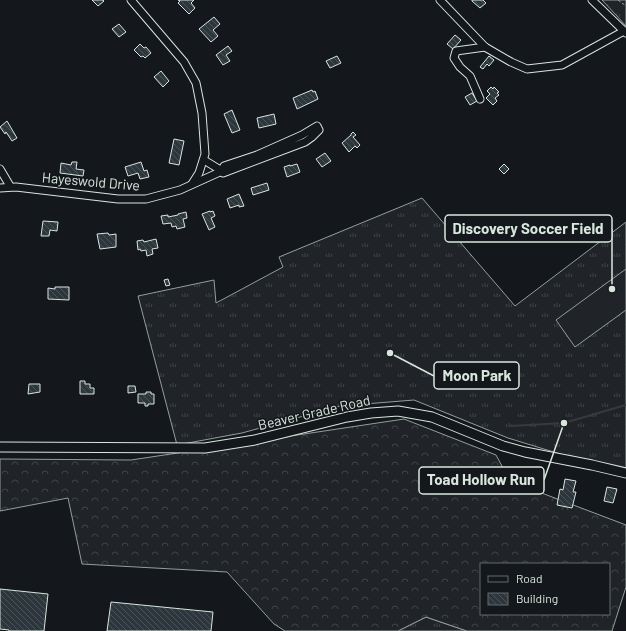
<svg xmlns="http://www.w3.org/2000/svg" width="626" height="631" viewBox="0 0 626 631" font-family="Barlow,sans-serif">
<defs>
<pattern id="grass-tufts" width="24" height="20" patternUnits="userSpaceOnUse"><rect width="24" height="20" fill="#202428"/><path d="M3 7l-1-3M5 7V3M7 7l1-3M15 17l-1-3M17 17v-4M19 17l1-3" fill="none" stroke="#404447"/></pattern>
<pattern id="forest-crowns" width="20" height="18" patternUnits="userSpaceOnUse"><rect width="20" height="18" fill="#202428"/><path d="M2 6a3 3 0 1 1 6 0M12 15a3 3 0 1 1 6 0" fill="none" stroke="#404447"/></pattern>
<pattern id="building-back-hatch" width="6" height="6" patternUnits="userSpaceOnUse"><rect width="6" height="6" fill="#2c363c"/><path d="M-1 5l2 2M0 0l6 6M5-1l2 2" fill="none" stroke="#4a5358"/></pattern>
</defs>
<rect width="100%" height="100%" fill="#14181c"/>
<g fill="url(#grass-tufts)" stroke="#939e99">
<path d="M 602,0 L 626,0 L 626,26 L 616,15 Z"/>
<path d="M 422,198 L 515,306 L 626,222 L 626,469 L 570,457 L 508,438 L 414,400 L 340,406 L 242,433 L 177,445 L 138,296 L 214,280 L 216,303 L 283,267 L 279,257 Z"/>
<path d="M 426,617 L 467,631 L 398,631 Z"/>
</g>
<path fill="url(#forest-crowns)" stroke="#939e99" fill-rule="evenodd" d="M 404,419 L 496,455 L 510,481 L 626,525 L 626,587 L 612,631 L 467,631 L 426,617 L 398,631 L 285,631 L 274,624 L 227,572 L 82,564 L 68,498 L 0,511 L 0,459 L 131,460 ZM 481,564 L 609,564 L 609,614 L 481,614 Z"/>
<path fill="#202428" stroke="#939e99" d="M 626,269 L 626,310 L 575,347 L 556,320 Z"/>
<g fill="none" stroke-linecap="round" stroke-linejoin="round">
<path stroke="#363b3e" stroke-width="2" d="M 510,426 L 564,423 L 626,405"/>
</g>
<g fill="url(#building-back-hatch)" stroke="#d8e6dc">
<path d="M 92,0 L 103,0 L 104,1 L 98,6 Z"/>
<path d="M 178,0 L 194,0 L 191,3 L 195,8 L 189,14 L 178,3 L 180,1 Z"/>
<path d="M 472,0 L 483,0 L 486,3 L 480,8 L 472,1 Z"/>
<path d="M 214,17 L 220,24 L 213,30 L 218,36 L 211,42 L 199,29 Z"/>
<path d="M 119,24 L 126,32 L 119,37 L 112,29 Z"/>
<path d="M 455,35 L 461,40 L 453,49 L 447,44 Z"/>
<path d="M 140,44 L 144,48 L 146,47 L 151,53 L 145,58 L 143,56 L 141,57 L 134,50 Z"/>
<path d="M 228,46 L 232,51 L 226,55 L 230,61 L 223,65 L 216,55 Z"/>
<path d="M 337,56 L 341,63 L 330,68 L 326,61 Z"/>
<path d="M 489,56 L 494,60 L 489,66 L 487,64 L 483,69 L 480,67 Z"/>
<path d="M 161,71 L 169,81 L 163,87 L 154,77 Z"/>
<path d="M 491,87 L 493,89 L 494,87 L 499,92 L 497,93 L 499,95 L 495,98 L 497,101 L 493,105 L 486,98 L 490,94 L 487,91 Z"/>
<path d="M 312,90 L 313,92 L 315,91 L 318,99 L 297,109 L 293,98 Z"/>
<path d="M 472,93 L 477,101 L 470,105 L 465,97 Z"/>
<path d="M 232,110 L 240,130 L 232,133 L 224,114 Z"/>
<path d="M 274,114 L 276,124 L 259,128 L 257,118 Z"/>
<path d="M 7,121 L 17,138 L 12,141 L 6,132 L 5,134 L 0,127 Z"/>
<path d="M 353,132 L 356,135 L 353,137 L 360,145 L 357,148 L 355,146 L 349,152 L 342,143 L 351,135 L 351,134 Z"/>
<path d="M 174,139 L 184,141 L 179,165 L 169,163 Z"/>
<path d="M 325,153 L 331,161 L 322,167 L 316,159 Z"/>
<path d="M 72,162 L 77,162 L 76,169 L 84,170 L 83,176 L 60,173 L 61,163 L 71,165 Z"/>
<path d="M 141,162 L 144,171 L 147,170 L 149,177 L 140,179 L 138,173 L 128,176 L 125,167 Z"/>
<path d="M 297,164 L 300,172 L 287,177 L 284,167 L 290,165 L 290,166 Z"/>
<path d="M 504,164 L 509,169 L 504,174 L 499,169 Z"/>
<path d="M 267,183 L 269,190 L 253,195 L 251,188 Z"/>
<path d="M 239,194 L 244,206 L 239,207 L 239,205 L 230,208 L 227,199 Z"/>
<path d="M 186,212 L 187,218 L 183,219 L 185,227 L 177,229 L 176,226 L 172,227 L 171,223 L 163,224 L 161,216 L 168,215 L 168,217 L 178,215 L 178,214 Z"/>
<path d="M 210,212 L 213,211 L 215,216 L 211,218 L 215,227 L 209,230 L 202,214 L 210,211 Z"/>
<path d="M 43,221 L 58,222 L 57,231 L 50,230 L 49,236 L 41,236 Z"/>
<path d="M 108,233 L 109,235 L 116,234 L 116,247 L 100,249 L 97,234 Z"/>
<path d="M 156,239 L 158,248 L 152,249 L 153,254 L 147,256 L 146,250 L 141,251 L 140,249 L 138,250 L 137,241 L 143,240 L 144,242 Z"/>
<path d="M 168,279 L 170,285 L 166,286 L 164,280 Z"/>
<path d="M 55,287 L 69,287 L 69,300 L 48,299 L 48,288 L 55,289 Z"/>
<path d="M 80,381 L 85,381 L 85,384 L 90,384 L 90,388 L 94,388 L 94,394 L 80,394 Z"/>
<path d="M 29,384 L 40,384 L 40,392 L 28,394 Z"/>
<path d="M 128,386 L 135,386 L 136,392 L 128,393 Z"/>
<path d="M 146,392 L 151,392 L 151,394 L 154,394 L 154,404 L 148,404 L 148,406 L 145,406 L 145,403 L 138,403 L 138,394 L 146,394 Z"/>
<path d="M 565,479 L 576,481 L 573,492 L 576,492 L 572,508 L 557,505 L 560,489 L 563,490 Z"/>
<path d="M 607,487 L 617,489 L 613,503 L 604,501 Z"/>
<path d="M 0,589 L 48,594 L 44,631 L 9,631 L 9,630 L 0,629 Z"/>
<path d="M 111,602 L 213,612 L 211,631 L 107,631 Z"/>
</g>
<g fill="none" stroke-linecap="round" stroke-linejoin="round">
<defs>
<g id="minor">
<path d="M 131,0 L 184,62 L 196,83 L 202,113 L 205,154 L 199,173 L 192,184"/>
<path d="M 440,0 L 485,47 L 511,62 L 527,69 L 562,65 L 624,31"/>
<path d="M 592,0 L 626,33"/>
<path d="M 480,99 L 470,76 L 460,67 L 454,58 L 456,51 L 485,47"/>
<path d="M 0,169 L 10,186"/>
<path d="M 0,188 L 16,187 L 118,199 L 146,199 L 180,190 L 222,171 L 224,166 L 257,155 L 302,135 L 317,126 L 319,130 L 312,137 L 305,142 L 223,173 L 222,171 L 204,160"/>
</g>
<path id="major" d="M 0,447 L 205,448 L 255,440 L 347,417 L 371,413 L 398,411 L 432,417 L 503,446 L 525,452 L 592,465 L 626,473"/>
</defs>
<use href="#minor" stroke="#d8e6dc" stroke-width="9"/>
<use href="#major" stroke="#d8e6dc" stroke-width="11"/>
<path stroke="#9da8a2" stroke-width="1" stroke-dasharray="3 2" stroke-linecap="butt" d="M 618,0 L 626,6"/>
<use href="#minor" stroke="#14181c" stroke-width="7"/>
<use href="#major" stroke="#14181c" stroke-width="9"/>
</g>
<g text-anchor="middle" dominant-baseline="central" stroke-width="3" stroke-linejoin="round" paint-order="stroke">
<g font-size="14" fill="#d8e6dc" stroke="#14181c">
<text transform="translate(91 181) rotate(5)">Hayeswold Drive</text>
<text transform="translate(314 412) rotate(-13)">Beaver Grade Road</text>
</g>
</g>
<path fill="none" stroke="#d8e6dc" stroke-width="1.5" d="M612 289L612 229M390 353L434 376M564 423L544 480"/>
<g fill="#d8e6dc" stroke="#14181c" stroke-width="1.5">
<circle cx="612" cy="289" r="4"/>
<circle cx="390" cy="353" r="4"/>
<circle cx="564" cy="423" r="4"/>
</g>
<g fill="#14181c" stroke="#d8e6dc" stroke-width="1.5">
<rect x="445" y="215" width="167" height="27" rx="4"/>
<rect x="434" y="362" width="85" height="27" rx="4"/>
<rect x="419" y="467" width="125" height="27" rx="4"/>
</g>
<g font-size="15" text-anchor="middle" font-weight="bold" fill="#d8e6dc">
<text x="528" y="234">Discovery Soccer Field</text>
<text x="477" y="381">Moon Park</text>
<text x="481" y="485">Toad Hollow Run</text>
</g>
<rect x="480" y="563" width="130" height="52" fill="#14181c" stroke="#626a69"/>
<rect x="488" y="576" width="20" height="6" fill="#14181c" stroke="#626a69"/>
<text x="516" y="583" font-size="12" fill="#d8e6dc">Road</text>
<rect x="488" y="593" width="20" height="12" fill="url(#building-back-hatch)" stroke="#626a69"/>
<text x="516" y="603" font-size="12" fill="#d8e6dc">Building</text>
</svg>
